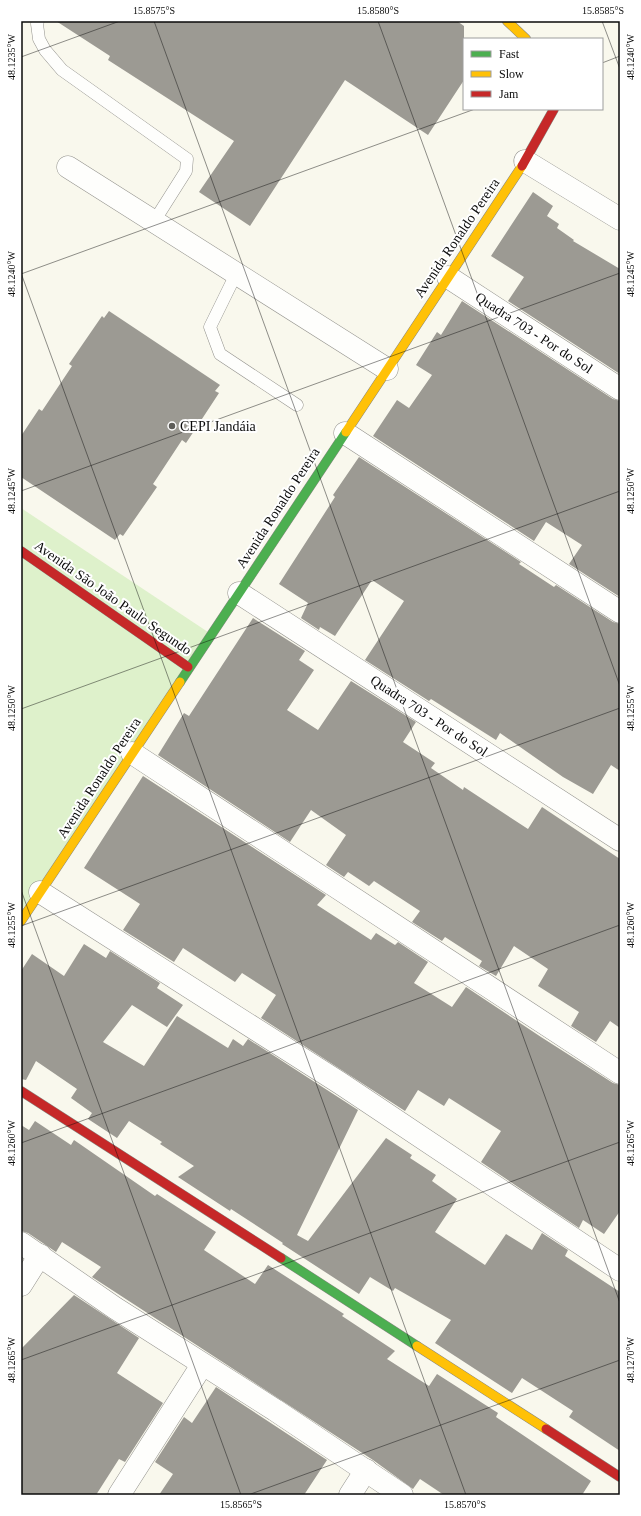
<svg xmlns="http://www.w3.org/2000/svg" width="641" height="1516" viewBox="0 0 641 1516" font-family="Georgia,serif">
<rect width="100%" height="100%" fill="#f9f8ed"/>
<path fill="#def1cb" d="M 21,508 L 211,634 L 21,911 Z"/>
<g fill="#9c9a93">
<path d="M 56,21 L 457,21 L 464,26 L 464,80 L 428,135 L 345,80 L 250,226 L 199,192 L 234,141 L 108,60 L 110,56 Z"/>
<path d="M 533,192 L 553,206 L 547,216 L 559,224 L 557,228 L 574,240 L 573,241 L 620,269 L 620,374 L 508,301 L 524,277 L 491,256 Z"/>
<path d="M 462,301 L 613,399 L 620,401 L 620,597 L 569,564 L 582,545 L 546,522 L 534,541 L 373,436 L 397,400 L 409,408 L 432,375 L 416,365 L 437,332 L 441,335 Z"/>
<path d="M 109,311 L 220,385 L 215,391 L 219,393 L 200,422 L 186,443 L 182,440 L 157,478 L 153,484 L 157,487 L 123,536 L 120,534 L 115,540 L 21,477 L 21,436 L 39,409 L 42,411 L 72,366 L 69,364 L 102,316 L 104,318 Z"/>
<path d="M 359,457 L 521,562 L 519,564 L 554,587 L 556,585 L 613,622 L 620,624 L 620,771 L 611,765 L 593,794 L 563,777 L 500,733 L 496,740 L 431,699 L 429,701 L 365,660 L 404,601 L 372,580 L 335,636 L 320,627 L 319,630 L 301,618 L 308,603 L 279,584 L 335,497 L 333,495 Z"/>
<path d="M 253,618 L 305,651 L 299,660 L 314,670 L 287,710 L 318,730 L 351,681 L 416,722 L 403,742 L 435,763 L 431,768 L 463,790 L 464,787 L 528,829 L 542,807 L 620,859 L 620,1028 L 610,1021 L 596,1042 L 571,1026 L 579,1012 L 538,986 L 548,969 L 514,946 L 496,976 L 479,966 L 482,961 L 445,937 L 442,941 L 412,922 L 420,911 L 374,881 L 369,886 L 348,872 L 344,877 L 326,865 L 346,835 L 311,810 L 290,842 L 158,755 L 184,713 L 189,716 Z"/>
<path d="M 143,776 L 326,895 L 317,905 L 371,940 L 376,933 L 395,945 L 398,942 L 428,962 L 414,983 L 452,1007 L 466,987 L 541,1037 L 613,1083 L 620,1085 L 620,1211 L 604,1234 L 583,1220 L 579,1228 L 481,1162 L 501,1131 L 449,1098 L 444,1106 L 418,1090 L 405,1111 L 261,1018 L 276,995 L 242,973 L 235,982 L 183,948 L 174,962 L 123,930 L 140,904 L 84,868 Z"/>
<path d="M 84,944 L 106,958 L 110,951 L 160,983 L 157,988 L 183,1005 L 167,1027 L 132,1005 L 103,1042 L 144,1066 L 177,1016 L 228,1048 L 233,1039 L 243,1046 L 248,1039 L 358,1110 L 297,1235 L 308,1241 L 386,1138 L 412,1155 L 410,1158 L 436,1175 L 432,1181 L 457,1199 L 435,1232 L 485,1265 L 506,1234 L 532,1250 L 542,1233 L 568,1250 L 565,1256 L 620,1292 L 620,1451 L 569,1417 L 573,1411 L 522,1378 L 512,1393 L 435,1343 L 451,1320 L 395,1288 L 393,1291 L 370,1277 L 359,1294 L 282,1244 L 283,1243 L 231,1209 L 230,1211 L 178,1177 L 194,1166 L 160,1144 L 162,1142 L 129,1121 L 117,1138 L 88,1119 L 92,1113 L 71,1098 L 77,1089 L 36,1061 L 26,1080 L 21,1079 L 21,971 L 32,954 L 64,976 Z"/>
<path d="M 35,1121 L 71,1145 L 74,1140 L 155,1196 L 157,1194 L 216,1232 L 204,1250 L 255,1284 L 268,1265 L 344,1314 L 342,1316 L 395,1351 L 387,1359 L 429,1386 L 437,1374 L 498,1413 L 496,1417 L 591,1481 L 582,1495 L 444,1495 L 420,1479 L 413,1489 L 373,1460 L 92,1277 L 101,1267 L 62,1242 L 56,1252 L 28,1233 L 21,1231 L 21,1125 L 29,1130 Z"/>
<path d="M 74,1295 L 139,1338 L 117,1373 L 163,1403 L 125,1462 L 119,1459 L 96,1495 L 21,1495 L 21,1349 Z"/>
<path d="M 216,1387 L 327,1460 L 304,1495 L 159,1495 L 173,1474 L 155,1462 L 184,1417 L 192,1423 Z"/>
</g>
<g fill="none" stroke-linecap="round" stroke-linejoin="round">
<defs>
<g id="lane">
<path d="M 38,21 L 37,24 L 39,39 L 45,50 L 62,70 L 187,159 L 186,171 L 155,220"/>
<path d="M 237,272 L 210,327 L 220,354 L 297,405"/>
</g>
<g id="street">
<path d="M 525,161 L 620,219"/>
<path d="M 68,167 L 387,369"/>
<path d="M 448,277 L 620,389"/>
<path d="M 345,433 L 620,612"/>
<path d="M 239,593 L 620,840"/>
<path d="M 132,753 L 620,1073"/>
<path d="M 40,892 L 340,1083 L 620,1270"/>
<path d="M 21,1243 L 115,1308 L 275,1410 L 402,1495"/>
<path d="M 21,1285 L 40,1255"/>
<path d="M 119,1495 L 202,1365"/>
<path d="M 350,1495 L 366,1470"/>
</g>
<g id="fast">
<path d="M 180,682 L 346,432"/>
<path d="M 281,1258 L 417,1346"/>
</g>
<g id="slow">
<path d="M 507,21 L 526,39"/>
<path d="M 346,432 L 522,166"/>
<path d="M 21,921 L 180,682"/>
<path d="M 417,1346 L 546,1429"/>
</g>
<g id="jam">
<path d="M 522,166 L 554,109"/>
<path d="M 21,551 L 188,667"/>
<path d="M 21,1091 L 281,1258"/>
<path d="M 546,1429 L 620,1477"/>
</g>
</defs>
<use href="#lane" stroke="#92918c" stroke-width="13"/>
<use href="#street" stroke="#92918c" stroke-width="23"/>
<use href="#fast" stroke="#888883" stroke-width="10"/>
<use href="#slow" stroke="#888883" stroke-width="10"/>
<use href="#jam" stroke="#888883" stroke-width="10"/>
<use href="#lane" stroke="#fefefc" stroke-width="12"/>
<use href="#street" stroke="#fefefc" stroke-width="22"/>
<use href="#fast" stroke="#4caf50" stroke-width="9"/>
<use href="#slow" stroke="#ffc107" stroke-width="9"/>
<use href="#jam" stroke="#c62828" stroke-width="9"/>
</g>
<path fill="none" stroke="#0a0a0a" stroke-width="1" stroke-opacity="0.45" d="M 154,21 L 620,1303M 378,21 L 620,686M 602,21 L 620,69M 21,57 L 120,21M 602,63 L 620,56M 21,273 L 466,1495M 21,274 L 475,109M 21,491 L 620,273M 21,709 L 620,491M 21,890 L 241,1495M 21,926 L 620,708M 21,1143 L 620,925M 21,1360 L 620,1142M 248,1495 L 620,1360"/>
<circle fill="#5e5d59" stroke="#fff" stroke-width="1.5" cx="172" cy="426" r="4"/>
<g text-anchor="middle" dominant-baseline="central" stroke-width="4" stroke-linejoin="round" paint-order="stroke">
<g font-size="14" fill="#0a0a0a" stroke="#fff">
<text transform="translate(457 238) rotate(-56)">Avenida Ronaldo Pereira</text>
<text transform="translate(534 333) rotate(33)">Quadra 703 - Por do Sol</text>
<text transform="translate(278 508) rotate(-57)">Avenida Ronaldo Pereira</text>
<text transform="translate(113 598) rotate(35)">Avenida São João Paulo Segundo</text>
<text transform="translate(429 716) rotate(33)">Quadra 703 - Por do Sol</text>
<text transform="translate(99 778) rotate(-57)">Avenida Ronaldo Pereira</text>
</g>
<g font-size="14" fill="#0a0a0a" stroke="#fff" text-anchor="start">
<text x="180" y="426">CEPI Jandáia</text>
</g>
</g>
<rect width="641" height="1516" fill="none" stroke="#ffffff" stroke-width="44"/>
<rect x="463" y="38" width="140" height="72" fill="#ffffff" stroke="#9d9d9d"/>
<rect x="471" y="51" width="20" height="6" fill="#4caf50" stroke="#9d9d9d"/>
<text x="499" y="58" font-size="12" fill="#0a0a0a">Fast</text>
<rect x="471" y="71" width="20" height="6" fill="#ffc107" stroke="#9d9d9d"/>
<text x="499" y="78" font-size="12" fill="#0a0a0a">Slow</text>
<rect x="471" y="91" width="20" height="6" fill="#c62828" stroke="#9d9d9d"/>
<text x="499" y="98" font-size="12" fill="#0a0a0a">Jam</text>
<rect x="22" y="22" width="597" height="1472" fill="none" stroke="#0a0a0a" stroke-width="1.5"/>
<g font-size="10" text-anchor="middle" fill="#0a0a0a">
<text x="154" y="14">15.8575°S</text>
<text x="378" y="14">15.8580°S</text>
<text x="603" y="14">15.8585°S</text>
<text transform="translate(630 57) rotate(-90)" y="4">48.1240°W</text>
<text transform="translate(11 57) rotate(-90)" y="4">48.1235°W</text>
<text transform="translate(630 274) rotate(-90)" y="4">48.1245°W</text>
<text transform="translate(11 274) rotate(-90)" y="4">48.1240°W</text>
<text transform="translate(630 491) rotate(-90)" y="4">48.1250°W</text>
<text transform="translate(11 491) rotate(-90)" y="4">48.1245°W</text>
<text transform="translate(630 708) rotate(-90)" y="4">48.1255°W</text>
<text transform="translate(11 708) rotate(-90)" y="4">48.1250°W</text>
<text transform="translate(630 925) rotate(-90)" y="4">48.1260°W</text>
<text transform="translate(11 925) rotate(-90)" y="4">48.1255°W</text>
<text transform="translate(630 1143) rotate(-90)" y="4">48.1265°W</text>
<text transform="translate(11 1143) rotate(-90)" y="4">48.1260°W</text>
<text transform="translate(630 1360) rotate(-90)" y="4">48.1270°W</text>
<text transform="translate(11 1360) rotate(-90)" y="4">48.1265°W</text>
<text x="241" y="1508">15.8565°S</text>
<text x="465" y="1508">15.8570°S</text>
</g>
</svg>
